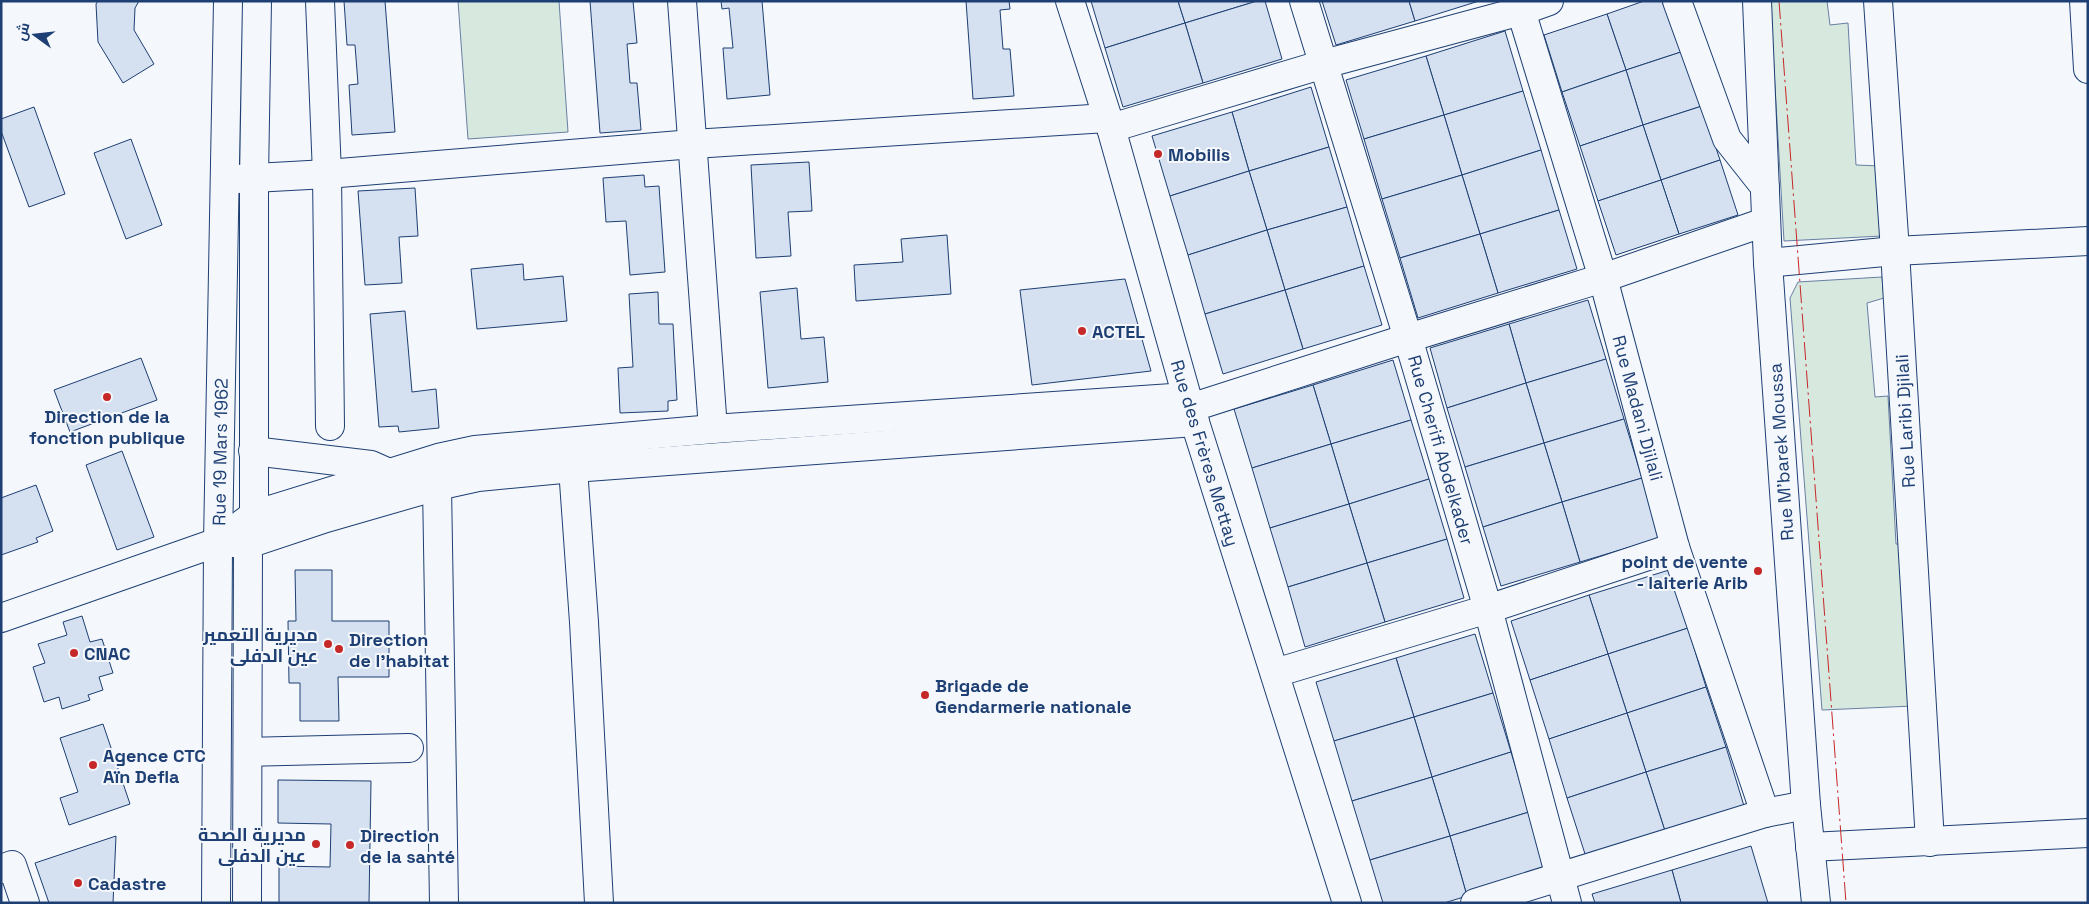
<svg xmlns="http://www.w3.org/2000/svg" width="2089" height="904" viewBox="0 0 2089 904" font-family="'Space Grotesk',Cairo,sans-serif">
<rect width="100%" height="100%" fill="#f4f7fb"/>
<g fill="#d7e8df" stroke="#687fa3">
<path d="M 458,1 L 559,1 L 568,132 L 468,139 Z"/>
<path d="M 1770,1 L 1827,1 L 1830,25 L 1848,23 L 1856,165 L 1880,166 L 1882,236 L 1784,241 Z"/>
<path d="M 1882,277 L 1884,298 L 1867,303 L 1875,397 L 1888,396 L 1896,544 L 1905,544 L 1913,706 L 1822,710 L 1790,298 L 1798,282 Z"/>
</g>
<g fill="#d5e0f0" stroke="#1d3f73">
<path d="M 98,1 L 139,1 L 135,8 L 134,30 L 154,64 L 123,83 L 98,42 L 96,4 Z"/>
<path d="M 344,1 L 385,1 L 395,132 L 352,135 L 349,85 L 358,84 L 355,45 L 347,45 Z"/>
<path d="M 590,1 L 633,1 L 637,43 L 627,44 L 630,83 L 637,83 L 641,130 L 600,133 Z"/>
<path d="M 721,1 L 762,1 L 770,95 L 727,99 L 723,48 L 733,48 L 729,8 L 722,9 Z"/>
<path d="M 966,1 L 1009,1 L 1010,9 L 1000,10 L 1003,49 L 1010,49 L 1014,96 L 973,99 Z"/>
<path d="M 1091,1 L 1178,1 L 1185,23 L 1105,48 Z"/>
<path d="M 1178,1 L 1257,1 L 1185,23 Z"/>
<path d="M 1257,1 L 1265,1 L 1282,59 L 1203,83 L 1185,23 Z"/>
<path d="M 1322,1 L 1409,1 L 1415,21 L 1336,45 Z"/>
<path d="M 1409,1 L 1479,1 L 1415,21 Z"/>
<path d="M 1644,1 L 1668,1 L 1684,51 L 1626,70 L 1607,14 Z"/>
<path d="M 1607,14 L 1626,70 L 1562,92 L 1544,35 Z"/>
<path d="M 1185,23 L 1203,83 L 1123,107 L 1105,48 Z"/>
<path d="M 1505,31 L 1523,91 L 1444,115 L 1426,56 Z"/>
<path d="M 1684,51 L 1702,106 L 1643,125 L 1626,70 Z"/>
<path d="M 1426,56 L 1444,115 L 1364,139 L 1346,80 Z"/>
<path d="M 1626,70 L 1643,125 L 1580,146 L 1562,92 Z"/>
<path d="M 1311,87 L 1329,147 L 1249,171 L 1232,112 Z"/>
<path d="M 1523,91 L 1541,150 L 1462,175 L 1444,115 Z"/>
<path d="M 1702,106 L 1720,160 L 1661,180 L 1643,125 Z"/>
<path d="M 34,107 L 65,194 L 29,207 L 1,131 L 1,119 Z"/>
<path d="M 1232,112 L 1249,171 L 1170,196 L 1152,136 Z"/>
<path d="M 1444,115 L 1462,175 L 1382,199 L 1364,139 Z"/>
<path d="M 1643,125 L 1661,180 L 1598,201 L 1580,146 Z"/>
<path d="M 131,139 L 162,225 L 126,239 L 94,153 Z"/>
<path d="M 1329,147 L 1347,207 L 1267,230 L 1249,171 Z"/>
<path d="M 1541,150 L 1559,210 L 1480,234 L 1462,175 Z"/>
<path d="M 1720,160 L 1738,215 L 1679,234 L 1661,180 Z"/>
<path d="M 809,162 L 812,211 L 788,212 L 791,256 L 756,258 L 751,165 Z"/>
<path d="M 1249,171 L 1267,230 L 1188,255 L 1170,196 Z"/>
<path d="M 644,175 L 645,187 L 659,186 L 665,272 L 630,275 L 626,221 L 606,222 L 603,178 Z"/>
<path d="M 1462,175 L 1480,234 L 1400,258 L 1382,199 Z"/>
<path d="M 1661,180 L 1679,234 L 1616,255 L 1598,201 Z"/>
<path d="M 415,188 L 418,236 L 399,237 L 402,283 L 365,285 L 358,191 Z"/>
<path d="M 1347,207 L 1364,266 L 1285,290 L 1267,230 Z"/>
<path d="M 1559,210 L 1577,269 L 1498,293 L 1480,234 Z"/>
<path d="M 1267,230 L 1285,290 L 1205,314 L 1188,255 Z"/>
<path d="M 1480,234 L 1498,293 L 1418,318 L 1400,258 Z"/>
<path d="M 947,235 L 951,294 L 856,301 L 854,265 L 903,262 L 901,239 Z"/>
<path d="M 523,264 L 524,280 L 563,276 L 567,321 L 477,329 L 471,269 Z"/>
<path d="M 1364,266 L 1382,325 L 1303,349 L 1285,290 Z"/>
<path d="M 1125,279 L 1151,371 L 1032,385 L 1020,290 Z"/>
<path d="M 797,288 L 801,339 L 824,337 L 828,382 L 768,388 L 760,292 Z"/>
<path d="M 1285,290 L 1303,349 L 1223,374 L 1205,314 Z"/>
<path d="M 658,292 L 659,324 L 673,324 L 677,400 L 668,401 L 668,411 L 620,413 L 618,368 L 633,367 L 629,294 Z"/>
<path d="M 1588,300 L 1606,359 L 1526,383 L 1509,324 Z"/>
<path d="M 405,311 L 412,392 L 436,389 L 439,428 L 399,432 L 398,426 L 379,427 L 370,314 Z"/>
<path d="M 1509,324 L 1526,383 L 1447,408 L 1430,348 Z"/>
<path d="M 141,358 L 157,400 L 70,432 L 54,390 Z"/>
<path d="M 1606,359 L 1624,419 L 1544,443 L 1526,383 Z"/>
<path d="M 1393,360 L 1411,420 L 1331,444 L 1313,385 Z"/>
<path d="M 1526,383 L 1544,443 L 1465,467 L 1447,408 Z"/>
<path d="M 1313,385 L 1331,444 L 1252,468 L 1234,409 Z"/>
<path d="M 1624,419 L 1642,478 L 1562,502 L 1544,443 Z"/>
<path d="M 1411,420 L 1429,479 L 1349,504 L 1331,444 Z"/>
<path d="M 1544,443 L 1562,502 L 1483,527 L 1465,467 Z"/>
<path d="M 1331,444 L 1349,504 L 1270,528 L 1252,468 Z"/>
<path d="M 122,451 L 154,537 L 117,550 L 86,465 Z"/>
<path d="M 1642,478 L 1660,538 L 1580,562 L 1562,502 Z"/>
<path d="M 1429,479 L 1447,539 L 1367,563 L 1349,504 Z"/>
<path d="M 36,485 L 53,531 L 36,538 L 38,542 L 1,555 L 1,498 Z"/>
<path d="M 1562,502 L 1580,562 L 1501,586 L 1483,527 Z"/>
<path d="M 1349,504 L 1367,563 L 1288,587 L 1270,528 Z"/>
<path d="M 1447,539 L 1464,598 L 1385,622 L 1367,563 Z"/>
<path d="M 1367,563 L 1385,622 L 1305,647 L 1288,587 Z"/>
<path d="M 295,570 L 332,570 L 332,621 L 389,621 L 389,677 L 338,677 L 339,721 L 300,721 L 300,683 L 289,683 L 288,621 L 296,621 Z"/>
<path d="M 1669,570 L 1688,628 L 1608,654 L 1589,595 Z"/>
<path d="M 1589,595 L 1608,654 L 1530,680 L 1511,621 Z"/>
<path d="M 82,616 L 90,642 L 102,639 L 113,673 L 99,677 L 103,690 L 88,695 L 90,700 L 62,709 L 59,697 L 44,702 L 33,667 L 45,663 L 38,644 L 67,635 L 63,622 Z"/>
<path d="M 1688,628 L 1706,687 L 1627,713 L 1608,654 Z"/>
<path d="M 1475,634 L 1493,693 L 1414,717 L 1396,658 Z"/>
<path d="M 1608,654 L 1627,713 L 1549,739 L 1530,680 Z"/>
<path d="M 1396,658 L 1414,717 L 1334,741 L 1316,682 Z"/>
<path d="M 1706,687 L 1726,747 L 1646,772 L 1627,713 Z"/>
<path d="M 1493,693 L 1511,752 L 1432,777 L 1414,717 Z"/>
<path d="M 1627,713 L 1646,772 L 1567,798 L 1549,739 Z"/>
<path d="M 1414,717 L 1432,777 L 1352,801 L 1334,741 Z"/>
<path d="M 103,724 L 130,804 L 69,825 L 60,798 L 78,792 L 60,738 Z"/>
<path d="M 1726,747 L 1744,806 L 1665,831 L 1646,772 Z"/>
<path d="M 1511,752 L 1529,812 L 1450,836 L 1432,777 Z"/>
<path d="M 1646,772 L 1665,831 L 1586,857 L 1567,798 Z"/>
<path d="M 1432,777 L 1450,836 L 1370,860 L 1352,801 Z"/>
<path d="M 278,780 L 371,781 L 369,903 L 279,903 L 279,866 L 330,867 L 331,824 L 278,823 Z"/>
<path d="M 1529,812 L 1547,871 L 1467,896 L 1450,836 Z"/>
<path d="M 116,836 L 113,903 L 49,903 L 35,863 Z"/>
<path d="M 1450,836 L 1467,896 L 1444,903 L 1383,903 L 1370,860 Z"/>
<path d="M 1751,846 L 1768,903 L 1681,903 L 1672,870 Z"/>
<path d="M 1672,870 L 1681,903 L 1595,903 L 1592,894 Z"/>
</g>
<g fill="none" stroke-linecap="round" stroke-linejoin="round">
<defs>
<g id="minor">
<path d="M 320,1 L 327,174 L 330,426"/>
<path d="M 682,1 L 713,429"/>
<path d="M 1070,1 L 1111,128 L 1187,397 L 1347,903"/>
<path d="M 1304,1 L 1408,338 L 1488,609 L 1567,903"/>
<path d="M 1518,1 L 1603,278 L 1675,547 L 1765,813"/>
<path d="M 1677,1 L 1727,139 L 1765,187"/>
<path d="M 1757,1 L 1768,263 L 1806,805 L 1816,903"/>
<path d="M 1878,1 L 1895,251 L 1930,842"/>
<path d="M 2084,1 L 2088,69"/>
<path d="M 1111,128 L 1324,64 L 1521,11 L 1549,1"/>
<path d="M 237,179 L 327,174 L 693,144 L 1107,118"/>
<path d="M 1768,263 L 1895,251 L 2088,241"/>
<path d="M 1190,408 L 1408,338 L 1603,278 L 1765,222"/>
<path d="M 253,451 L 371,465 L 389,473"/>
<path d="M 573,468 L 584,622 L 599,903"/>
<path d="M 437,486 L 444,903"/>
<path d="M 218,542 L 248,544 L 326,518 L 437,486 L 478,477 L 573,468 L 1195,422"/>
<path d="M 1,618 L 218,542 L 254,515 L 438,458 L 475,450 L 713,429 L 1187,397"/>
<path d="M 1275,673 L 1488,609 L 1675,547"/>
<path d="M 248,752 L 409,748"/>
<path d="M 1810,847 L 2088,833"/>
<path d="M 1,869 L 12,865 L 25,903"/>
<path d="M 216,903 L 218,542 L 228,1"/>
<path d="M 247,903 L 248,544 L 254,515 L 254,178 L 257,1"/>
<path d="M 1475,903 L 1765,813 L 1806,805"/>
</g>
</defs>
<use href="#minor" stroke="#1d3f73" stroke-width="30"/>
<use href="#minor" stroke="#f4f7fb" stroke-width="28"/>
<path stroke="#c62828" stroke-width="1" stroke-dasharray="18 4 2.5 4" stroke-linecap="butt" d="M 1779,1 L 1846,903"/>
</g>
<g fill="#c62828" stroke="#f4f7fb" stroke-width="2">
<circle cx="1158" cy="154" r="5"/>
<circle cx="1082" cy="331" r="5"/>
<circle cx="107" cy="397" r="5"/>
<circle cx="1758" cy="571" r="5"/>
<circle cx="328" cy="644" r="5"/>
<circle cx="339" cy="649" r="5"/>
<circle cx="74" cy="653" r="5"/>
<circle cx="925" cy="695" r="5"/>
<circle cx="93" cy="765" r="5"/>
<circle cx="316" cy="844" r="5"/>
<circle cx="350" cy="845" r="5"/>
<circle cx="78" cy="883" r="5"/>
</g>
<g text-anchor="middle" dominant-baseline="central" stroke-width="4" stroke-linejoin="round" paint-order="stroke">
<g font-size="18" font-weight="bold" fill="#1d3f73" stroke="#f4f7fb" text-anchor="start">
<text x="1168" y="154">Mobilis</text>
<text x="1092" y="331">ACTEL</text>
<text x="107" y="416" text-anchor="middle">Direction de la<tspan x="107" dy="21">fonction publique</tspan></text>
<text x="1748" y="561" text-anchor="end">point de vente<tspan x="1748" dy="21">- laiterie Arib</tspan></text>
<text x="318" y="634" text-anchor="end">مديرية التعمير<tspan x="318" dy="21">عين الدفلى</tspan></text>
<text x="349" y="639">Direction<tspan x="349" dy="21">de l'habitat</tspan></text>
<text x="84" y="653">CNAC</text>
<text x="935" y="685">Brigade de<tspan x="935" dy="21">Gendarmerie nationale</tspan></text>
<text x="103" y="755">Agence CTC<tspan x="103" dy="21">Aïn Defla</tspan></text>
<text x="306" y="834" text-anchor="end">مديرية الصحة<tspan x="306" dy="21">عين الدفلى</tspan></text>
<text x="360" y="835">Direction<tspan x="360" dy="21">de la santé</tspan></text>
<text x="88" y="883">Cadastre</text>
</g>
<g font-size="18" fill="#1d3f73" stroke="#f4f7fb">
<text transform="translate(1638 408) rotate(75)">Rue Madani Djilali</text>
<text transform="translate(1905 421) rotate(-93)">Rue Laribi Djilali</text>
<text transform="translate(1441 450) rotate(74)">Rue Cherifi Abdelkader</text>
<text transform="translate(220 452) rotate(-89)">Rue 19 Mars 1962</text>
<text transform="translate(1781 452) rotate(-94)">Rue M'barek Moussa</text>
<text transform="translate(1205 453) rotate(73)">Rue des Frères Mettay</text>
</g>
</g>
<rect width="2089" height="904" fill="none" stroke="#1d3f73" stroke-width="5"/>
<g transform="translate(35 35) rotate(285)" stroke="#f4f7fb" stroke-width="4" paint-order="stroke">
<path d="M0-4L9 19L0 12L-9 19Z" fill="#1d3f73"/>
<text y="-8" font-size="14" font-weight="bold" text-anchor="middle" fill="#1d3f73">ش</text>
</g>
</svg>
